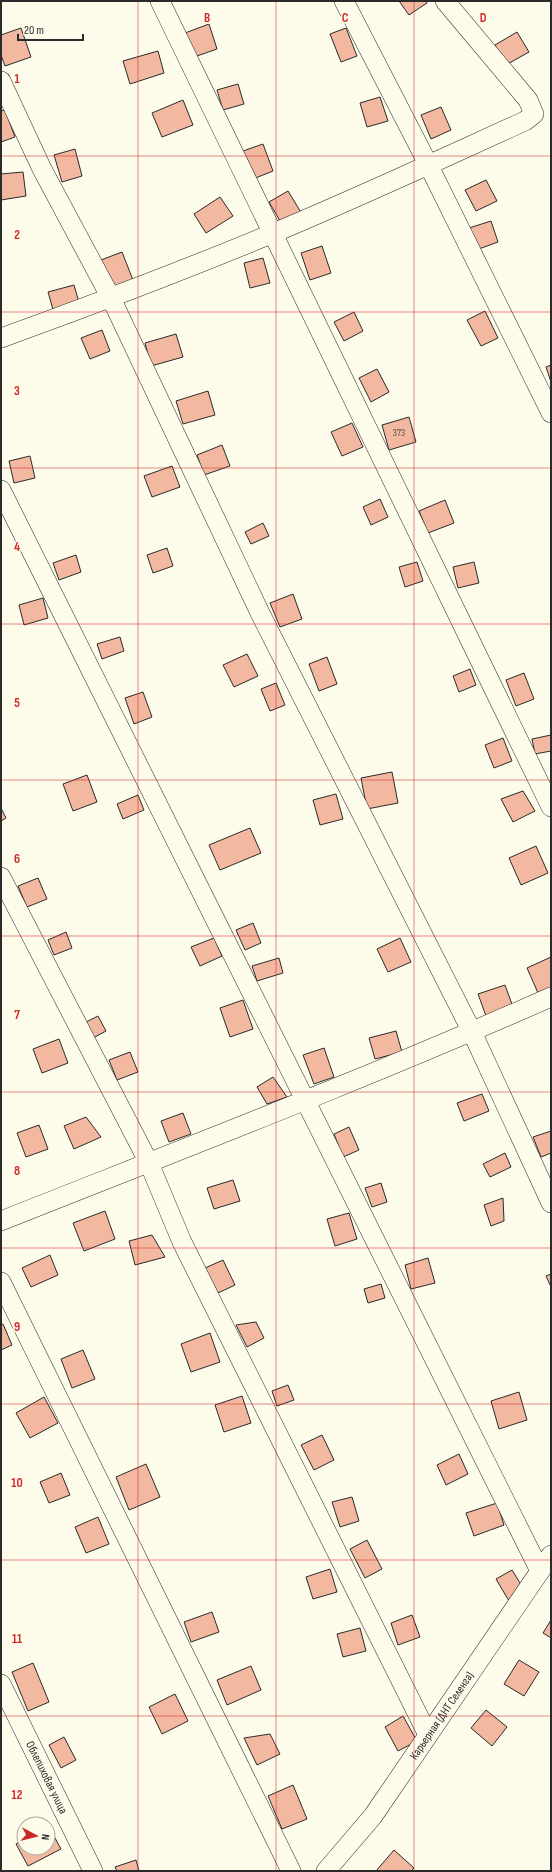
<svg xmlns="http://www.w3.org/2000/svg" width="552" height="1872" viewBox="0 0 552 1872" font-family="'Sofia Sans Condensed',sans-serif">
<rect width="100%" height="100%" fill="#fdfbea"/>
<g fill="#f2b8a0" stroke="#2b2b2b">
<path d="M 399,1 L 426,1 L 427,3 L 409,15 Z"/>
<path d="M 209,24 L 217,49 L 194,57 L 185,33 Z"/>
<path d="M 21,28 L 31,57 L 5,66 L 1,55 L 1,35 Z"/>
<path d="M 346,28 L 357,56 L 341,62 L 330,34 Z"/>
<path d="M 517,32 L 529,52 L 506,65 L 495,45 Z"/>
<path d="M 158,51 L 164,73 L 130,84 L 123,61 Z"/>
<path d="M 238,84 L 244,104 L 223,110 L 217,90 Z"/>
<path d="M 380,97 L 388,121 L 367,127 L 360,103 Z"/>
<path d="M 183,100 L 193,125 L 162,137 L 152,113 Z"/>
<path d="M 441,107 L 451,130 L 431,139 L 421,115 Z"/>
<path d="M 5,110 L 15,137 L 1,142 L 1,111 Z"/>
<path d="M 263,144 L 273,171 L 253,179 L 243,151 Z"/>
<path d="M 75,149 L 82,176 L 62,182 L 54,155 Z"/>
<path d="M 23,172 L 26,196 L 1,200 L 1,174 Z"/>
<path d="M 486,180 L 497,201 L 476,211 L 465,190 Z"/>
<path d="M 288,191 L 302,214 L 283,226 L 269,202 Z"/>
<path d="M 220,197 L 233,216 L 206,233 L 194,214 Z"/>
<path d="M 491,221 L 498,242 L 476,250 L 469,228 Z"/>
<path d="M 322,246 L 331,273 L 310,280 L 301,253 Z"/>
<path d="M 122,252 L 133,280 L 112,288 L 101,260 Z"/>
<path d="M 263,258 L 270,283 L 250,288 L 244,263 Z"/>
<path d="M 74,285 L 80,306 L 54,313 L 48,292 Z"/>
<path d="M 485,311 L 498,338 L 481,346 L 467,320 Z"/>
<path d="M 354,312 L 363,331 L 344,341 L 334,322 Z"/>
<path d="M 102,330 L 110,351 L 90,359 L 81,338 Z"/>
<path d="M 176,334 L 183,357 L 151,366 L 145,343 Z"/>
<path d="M 551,365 L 551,382 L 546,367 Z"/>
<path d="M 377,369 L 389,392 L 371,402 L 359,378 Z"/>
<path d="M 208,391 L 215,415 L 183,424 L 176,401 Z"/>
<path d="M 409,417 L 416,442 L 389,450 L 382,425 Z"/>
<path d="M 352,423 L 363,447 L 342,456 L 331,432 Z"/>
<path d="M 222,445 L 230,466 L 204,475 L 197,455 Z"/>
<path d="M 30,456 L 35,478 L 14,483 L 9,461 Z"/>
<path d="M 172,466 L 180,487 L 152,497 L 144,476 Z"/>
<path d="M 380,499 L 388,517 L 371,525 L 363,507 Z"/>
<path d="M 445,500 L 454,523 L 428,533 L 419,511 Z"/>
<path d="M 263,523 L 269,536 L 251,544 L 245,532 Z"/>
<path d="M 167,548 L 173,566 L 153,573 L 147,555 Z"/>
<path d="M 76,555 L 81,572 L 59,580 L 53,563 Z"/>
<path d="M 417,562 L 423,581 L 405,587 L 399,567 Z"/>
<path d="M 474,562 L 479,583 L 458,588 L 453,567 Z"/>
<path d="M 293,594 L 302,619 L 280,627 L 270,603 Z"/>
<path d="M 43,598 L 48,618 L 24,625 L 19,605 Z"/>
<path d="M 120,637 L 124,651 L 102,659 L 97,644 Z"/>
<path d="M 247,654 L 258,676 L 234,687 L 223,665 Z"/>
<path d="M 327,657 L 337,684 L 319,691 L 309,664 Z"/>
<path d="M 470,669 L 476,685 L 459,692 L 453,676 Z"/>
<path d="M 524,673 L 534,699 L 516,706 L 506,680 Z"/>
<path d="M 276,683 L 285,705 L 270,711 L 261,689 Z"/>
<path d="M 143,692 L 152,717 L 134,724 L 125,698 Z"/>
<path d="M 551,735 L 551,751 L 535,754 L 532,739 Z"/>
<path d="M 503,738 L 512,761 L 494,768 L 485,745 Z"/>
<path d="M 392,772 L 398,803 L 367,809 L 361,778 Z"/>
<path d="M 87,775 L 97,802 L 73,811 L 63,784 Z"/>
<path d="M 523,791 L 535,811 L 513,822 L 501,799 Z"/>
<path d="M 336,794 L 343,819 L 320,825 L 313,800 Z"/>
<path d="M 138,795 L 144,810 L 123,819 L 117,804 Z"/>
<path d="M 1,808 L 6,818 L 1,821 Z"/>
<path d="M 250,828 L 261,853 L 220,870 L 209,845 Z"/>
<path d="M 536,846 L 548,873 L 521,885 L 509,858 Z"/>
<path d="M 38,878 L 47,899 L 27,907 L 18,886 Z"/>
<path d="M 253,923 L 261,943 L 245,950 L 236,930 Z"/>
<path d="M 66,932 L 72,948 L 54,955 L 48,940 Z"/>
<path d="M 214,938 L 222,956 L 200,966 L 191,947 Z"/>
<path d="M 400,938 L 411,962 L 388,972 L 377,949 Z"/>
<path d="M 551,957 L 551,988 L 538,993 L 527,968 Z"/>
<path d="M 279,958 L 283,973 L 257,981 L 252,966 Z"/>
<path d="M 505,985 L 513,1007 L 486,1016 L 478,994 Z"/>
<path d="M 243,1000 L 253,1029 L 230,1037 L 220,1008 Z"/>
<path d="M 98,1016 L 106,1031 L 93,1038 L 86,1022 Z"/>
<path d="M 396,1031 L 402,1052 L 375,1059 L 369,1038 Z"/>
<path d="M 59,1039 L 68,1063 L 42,1073 L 33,1049 Z"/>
<path d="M 324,1048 L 334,1077 L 314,1084 L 303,1055 Z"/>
<path d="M 130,1052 L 138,1072 L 117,1080 L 109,1060 Z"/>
<path d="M 273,1077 L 287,1097 L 267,1104 L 257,1087 Z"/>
<path d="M 482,1094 L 489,1111 L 464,1121 L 457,1103 Z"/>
<path d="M 183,1113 L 191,1134 L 169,1142 L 161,1121 Z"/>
<path d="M 86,1117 L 101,1137 L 74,1149 L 64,1126 Z"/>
<path d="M 39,1125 L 48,1149 L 26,1157 L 17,1133 Z"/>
<path d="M 349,1127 L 359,1150 L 343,1157 L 334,1134 Z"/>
<path d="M 551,1131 L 551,1153 L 541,1157 L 533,1137 Z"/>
<path d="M 505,1153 L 511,1167 L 490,1177 L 483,1164 Z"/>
<path d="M 233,1180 L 240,1201 L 214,1209 L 207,1188 Z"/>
<path d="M 381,1183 L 387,1202 L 372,1207 L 365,1188 Z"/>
<path d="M 503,1198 L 504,1221 L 491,1226 L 484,1205 Z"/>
<path d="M 105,1211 L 115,1239 L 84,1251 L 73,1223 Z"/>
<path d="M 349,1213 L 357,1239 L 335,1246 L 327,1219 Z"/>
<path d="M 152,1235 L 165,1257 L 135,1265 L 129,1241 Z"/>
<path d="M 50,1255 L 58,1275 L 31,1287 L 22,1268 Z"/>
<path d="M 428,1258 L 435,1283 L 411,1289 L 405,1265 Z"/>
<path d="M 223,1260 L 235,1285 L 218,1293 L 205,1268 Z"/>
<path d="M 551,1274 L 551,1287 L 546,1276 Z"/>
<path d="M 381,1284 L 385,1298 L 368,1303 L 364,1289 Z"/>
<path d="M 256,1322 L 264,1338 L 247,1347 L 236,1325 Z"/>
<path d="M 3,1324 L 12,1345 L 1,1350 L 1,1325 Z"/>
<path d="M 210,1333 L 220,1362 L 191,1372 L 181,1344 Z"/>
<path d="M 83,1350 L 95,1379 L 72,1388 L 61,1359 Z"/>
<path d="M 288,1385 L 294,1400 L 277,1406 L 272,1391 Z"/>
<path d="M 519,1392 L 527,1420 L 499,1429 L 491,1401 Z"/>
<path d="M 242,1396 L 251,1423 L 224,1432 L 215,1405 Z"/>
<path d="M 44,1397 L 58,1423 L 30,1438 L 16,1413 Z"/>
<path d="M 322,1435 L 334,1460 L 314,1470 L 301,1445 Z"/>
<path d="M 459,1454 L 468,1474 L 446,1485 L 437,1465 Z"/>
<path d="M 146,1464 L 160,1497 L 129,1510 L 116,1477 Z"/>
<path d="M 61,1473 L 70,1495 L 49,1503 L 40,1482 Z"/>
<path d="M 352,1497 L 359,1521 L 340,1527 L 332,1502 Z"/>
<path d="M 497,1503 L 504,1525 L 474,1536 L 466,1513 Z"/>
<path d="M 98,1517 L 109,1544 L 86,1553 L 75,1527 Z"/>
<path d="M 367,1540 L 382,1569 L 365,1578 L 350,1549 Z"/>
<path d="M 330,1569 L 337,1592 L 313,1599 L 306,1577 Z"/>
<path d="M 512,1570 L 525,1591 L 509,1601 L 496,1579 Z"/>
<path d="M 212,1612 L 219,1632 L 191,1642 L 184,1622 Z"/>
<path d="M 412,1615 L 420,1637 L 398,1645 L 391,1623 Z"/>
<path d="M 551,1620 L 551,1638 L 543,1633 Z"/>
<path d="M 360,1628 L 366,1651 L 343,1657 L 337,1634 Z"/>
<path d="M 519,1660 L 539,1672 L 524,1696 L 504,1684 Z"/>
<path d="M 33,1663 L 49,1702 L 28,1711 L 12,1672 Z"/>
<path d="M 251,1666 L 261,1690 L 227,1705 L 217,1680 Z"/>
<path d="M 175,1694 L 188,1721 L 162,1734 L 149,1707 Z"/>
<path d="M 486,1710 L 507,1727 L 492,1746 L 471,1728 Z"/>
<path d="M 403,1716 L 417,1741 L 398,1751 L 385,1727 Z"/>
<path d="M 270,1734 L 280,1754 L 257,1765 L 244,1738 Z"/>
<path d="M 64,1737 L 76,1760 L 61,1768 L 49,1745 Z"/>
<path d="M 293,1785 L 307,1819 L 282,1829 L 268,1796 Z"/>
<path d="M 48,1827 L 49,1827 L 61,1849 L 28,1866 L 16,1844 L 24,1840 L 24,1848 L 48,1848 Z"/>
<path d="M 394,1850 L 414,1868 L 411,1871 L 376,1871 Z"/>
<path d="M 136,1860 L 139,1871 L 117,1871 L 115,1867 Z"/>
</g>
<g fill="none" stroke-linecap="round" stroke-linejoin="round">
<defs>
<g id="minor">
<path d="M 160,1 L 551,807"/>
<path d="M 344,1 L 428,164 L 551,413"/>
<path d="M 1,81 L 42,169 L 111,298 L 260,613 L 472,1032 L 551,1203"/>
<path d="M 1,338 C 92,305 182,271 271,234 C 357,198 441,159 525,121 L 534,114 L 528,100 L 445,1"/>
<path d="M 1,490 L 540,1571"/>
<path d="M 1,877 L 149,1163 L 182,1242 L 428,1735"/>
<path d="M 1,1221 C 185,1148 370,1077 551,997"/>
<path d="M 1,1282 L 291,1871"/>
<path id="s1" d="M 1,1684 L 93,1871"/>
<path id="s2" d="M 326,1871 L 373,1816 L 551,1555"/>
</g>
</defs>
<use href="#minor" stroke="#2b2b2b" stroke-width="20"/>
<use href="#minor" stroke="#fdfbea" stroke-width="19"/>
</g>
<path fill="none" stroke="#d62828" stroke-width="1" stroke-opacity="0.55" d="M 138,1 L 138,1871M 276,1 L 276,1871M 414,1 L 414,1871M 1,156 L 551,156M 1,312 L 551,312M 1,468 L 551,468M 1,624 L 551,624M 1,780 L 551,780M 1,936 L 551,936M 1,1092 L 551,1092M 1,1248 L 551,1248M 1,1404 L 551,1404M 1,1560 L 551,1560M 1,1716 L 551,1716"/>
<g text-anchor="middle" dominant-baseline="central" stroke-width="3" stroke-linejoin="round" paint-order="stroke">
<g font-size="10" fill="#5d4e48">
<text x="399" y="433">373</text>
</g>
<g font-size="12" fill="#2b2b2b" stroke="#fdfbea">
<text stroke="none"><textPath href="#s2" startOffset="194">Карьерная (ДНТ Селенга)</textPath></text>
<text stroke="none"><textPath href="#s1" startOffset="104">Облепиховая улица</textPath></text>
</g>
</g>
<g font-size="13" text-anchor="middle" font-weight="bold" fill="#d62828" stroke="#fdfbea" stroke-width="3" stroke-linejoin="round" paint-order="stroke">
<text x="207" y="22">B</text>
<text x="345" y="22">C</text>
<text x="483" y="22">D</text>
<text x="17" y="83">1</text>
<text x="17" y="239">2</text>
<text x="17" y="395">3</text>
<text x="17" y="551">4</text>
<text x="17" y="707">5</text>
<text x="17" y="863">6</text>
<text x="17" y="1019">7</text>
<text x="17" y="1175">8</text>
<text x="17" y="1331">9</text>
<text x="17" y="1487">10</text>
<text x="17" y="1643">11</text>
<text x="17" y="1799">12</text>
</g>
<rect width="552" height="1872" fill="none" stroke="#2b2b2b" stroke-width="4"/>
<g transform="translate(36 1836) rotate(97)"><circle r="19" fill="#fdfbea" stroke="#a9a89e"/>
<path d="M0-3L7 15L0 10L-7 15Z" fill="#c62828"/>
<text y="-6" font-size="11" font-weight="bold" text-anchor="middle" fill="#2b2b2b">N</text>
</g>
<path d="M18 34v6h65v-6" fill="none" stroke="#2b2b2b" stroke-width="2"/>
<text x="24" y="34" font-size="12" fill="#2b2b2b" stroke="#fdfbea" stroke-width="3" paint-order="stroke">20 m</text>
</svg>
